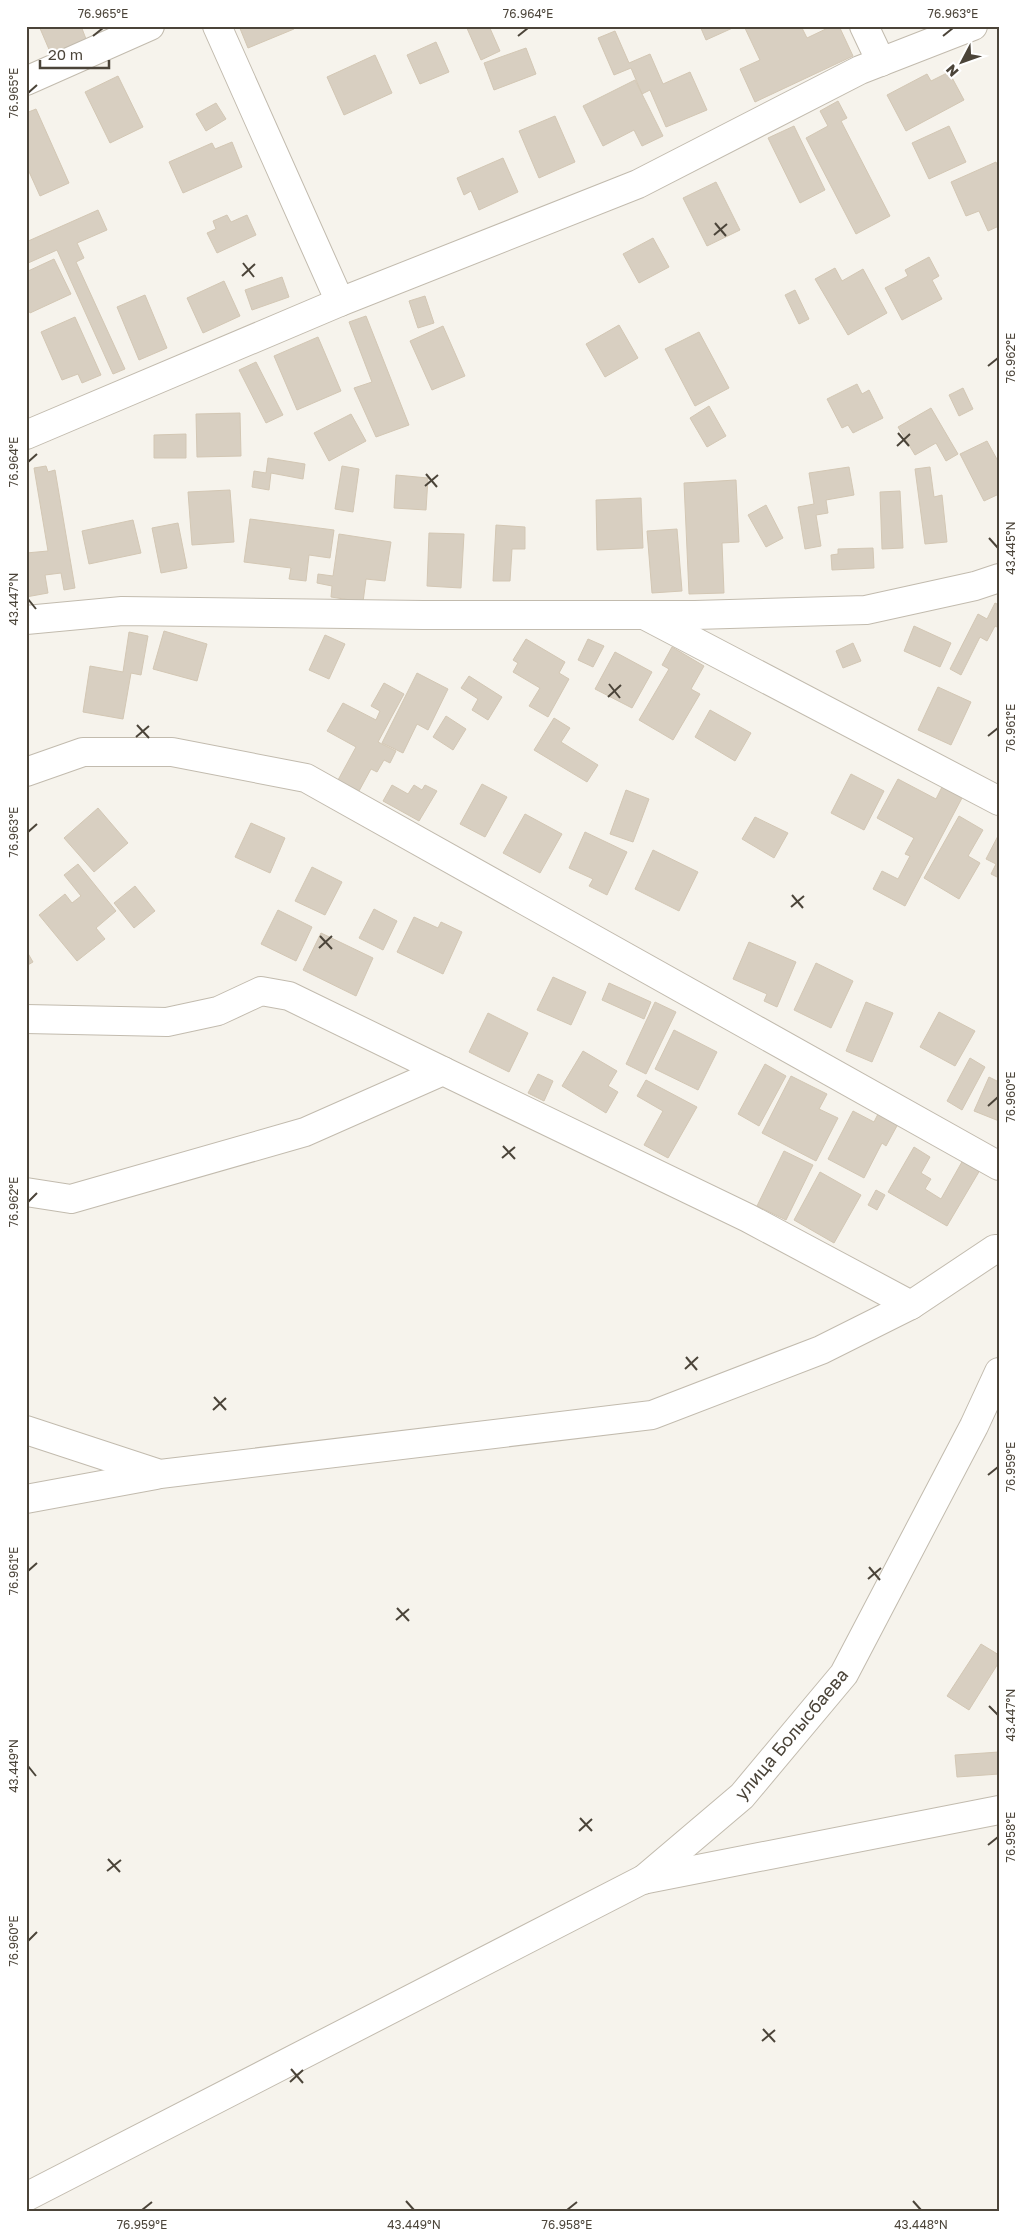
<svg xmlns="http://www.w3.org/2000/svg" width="1025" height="2238" viewBox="0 0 1025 2238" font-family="'Golos Text',sans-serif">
<rect width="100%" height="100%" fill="#f6f3ec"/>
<g fill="#d8cfc1" stroke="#d3c7b4">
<path d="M 39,26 L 81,26 L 86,39 L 51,54 Z"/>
<path d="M 239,26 L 293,26 L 294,29 L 248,48 Z"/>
<path d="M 466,26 L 489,26 L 500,51 L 481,60 Z"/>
<path d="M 700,26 L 737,26 L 706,40 Z"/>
<path d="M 744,26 L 801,26 L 807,38 L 832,26 L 839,26 L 853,56 L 755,102 L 740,69 L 760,60 Z"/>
<path d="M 615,31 L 629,63 L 650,54 L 663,84 L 690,72 L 707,110 L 666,127 L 650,90 L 642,94 L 631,68 L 614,75 L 598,38 Z"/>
<path d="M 436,42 L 449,72 L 420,84 L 407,55 Z"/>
<path d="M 526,48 L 536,74 L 494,90 L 484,63 Z"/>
<path d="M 375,55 L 392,93 L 344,115 L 327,77 Z"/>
<path d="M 949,72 L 964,100 L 906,131 L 887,95 L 927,74 L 931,81 Z"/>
<path d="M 118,76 L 143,127 L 110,143 L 85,92 Z"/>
<path d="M 635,80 L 663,136 L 642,146 L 634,130 L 603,146 L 583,106 Z"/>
<path d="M 838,101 L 847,118 L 841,121 L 890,216 L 856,234 L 806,138 L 828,126 L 820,111 Z"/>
<path d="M 216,103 L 226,119 L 206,131 L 196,114 Z"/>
<path d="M 36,109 L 69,183 L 40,196 L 26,165 L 26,113 Z"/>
<path d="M 555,116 L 575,162 L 539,178 L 519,131 Z"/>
<path d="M 794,126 L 825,190 L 800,203 L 768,138 Z"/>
<path d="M 949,126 L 966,162 L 929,179 L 912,143 Z"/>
<path d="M 232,142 L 242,167 L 183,193 L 169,162 L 212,143 L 215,149 Z"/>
<path d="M 503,158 L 518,192 L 479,210 L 471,191 L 464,195 L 457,178 Z"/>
<path d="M 996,162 L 999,169 L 999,226 L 988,231 L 979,211 L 966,216 L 951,182 Z"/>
<path d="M 716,182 L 740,230 L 707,246 L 683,198 Z"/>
<path d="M 98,210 L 107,230 L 77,243 L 84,258 L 76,262 L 125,369 L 113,374 L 57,250 L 26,264 L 26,242 Z"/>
<path d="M 227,215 L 231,222 L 247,215 L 256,235 L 217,253 L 207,233 L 216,229 L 213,221 Z"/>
<path d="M 653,238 L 669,267 L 639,283 L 623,254 Z"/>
<path d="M 929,257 L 939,276 L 932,280 L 942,299 L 902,320 L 885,288 L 908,276 L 905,270 Z"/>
<path d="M 54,259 L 71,294 L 30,313 L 26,306 L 26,272 Z"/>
<path d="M 835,268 L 842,281 L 863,269 L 887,313 L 848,335 L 815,279 Z"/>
<path d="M 282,277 L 289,297 L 252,310 L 245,290 Z"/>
<path d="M 224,281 L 240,316 L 203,333 L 187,298 Z"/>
<path d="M 795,290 L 809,319 L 799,324 L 785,295 Z"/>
<path d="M 145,295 L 167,348 L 139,360 L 117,307 Z"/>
<path d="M 425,296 L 434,323 L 418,328 L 409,301 Z"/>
<path d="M 366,316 L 409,425 L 376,437 L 354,388 L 372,382 L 349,322 Z"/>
<path d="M 75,317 L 101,375 L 82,383 L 78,374 L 62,380 L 41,332 Z"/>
<path d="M 619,325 L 638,358 L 605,377 L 586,344 Z"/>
<path d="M 443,326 L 465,376 L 432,390 L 410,341 Z"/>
<path d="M 699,332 L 729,388 L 695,406 L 665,349 Z"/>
<path d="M 318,337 L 341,391 L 297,410 L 274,356 Z"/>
<path d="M 256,362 L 283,415 L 266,423 L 239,370 Z"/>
<path d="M 857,384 L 862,394 L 869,390 L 883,418 L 853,433 L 848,425 L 842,428 L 827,399 Z"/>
<path d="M 963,388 L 973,409 L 959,416 L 949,395 Z"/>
<path d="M 709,406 L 726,436 L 707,447 L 690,418 Z"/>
<path d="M 931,408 L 958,454 L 946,461 L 936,443 L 915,455 L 898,427 Z"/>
<path d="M 240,413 L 241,456 L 197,457 L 196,414 Z"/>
<path d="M 351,414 L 366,441 L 329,461 L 314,433 Z"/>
<path d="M 186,434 L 186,458 L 154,458 L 154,435 Z"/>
<path d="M 987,441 L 999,463 L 999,494 L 984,501 L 960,454 Z"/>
<path d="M 268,458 L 305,464 L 303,479 L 271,473 L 269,490 L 252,487 L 254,471 L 266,473 Z"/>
<path d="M 46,466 L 48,472 L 55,470 L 75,588 L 64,590 L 61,573 L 45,575 L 48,593 L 26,597 L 26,553 L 48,551 L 34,468 Z"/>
<path d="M 342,466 L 359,469 L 353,512 L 335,509 Z"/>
<path d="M 849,467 L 854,495 L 826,500 L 828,513 L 816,515 L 821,546 L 805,549 L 798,507 L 814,504 L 809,473 Z"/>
<path d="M 930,467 L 934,497 L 942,495 L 947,542 L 925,544 L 915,469 Z"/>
<path d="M 396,475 L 428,478 L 426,510 L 394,508 Z"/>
<path d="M 736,480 L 739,542 L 722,543 L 724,593 L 689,594 L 684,483 Z"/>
<path d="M 230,490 L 234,542 L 192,545 L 188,492 Z"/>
<path d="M 900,491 L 903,548 L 882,549 L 880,492 Z"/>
<path d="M 641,498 L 643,548 L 597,550 L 596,500 Z"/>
<path d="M 766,505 L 783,538 L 766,547 L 748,515 Z"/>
<path d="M 250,519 L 334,530 L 330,558 L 309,555 L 306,581 L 289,579 L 291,568 L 244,562 Z"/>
<path d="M 133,520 L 141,553 L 89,564 L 82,531 Z"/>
<path d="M 178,523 L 187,568 L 161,573 L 152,528 Z"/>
<path d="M 496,525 L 525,527 L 525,549 L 512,549 L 510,581 L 493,581 Z"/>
<path d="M 677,529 L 682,591 L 652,593 L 647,531 Z"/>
<path d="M 429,533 L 464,534 L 461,588 L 427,586 Z"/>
<path d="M 339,534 L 391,542 L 385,581 L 366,579 L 363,602 L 331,597 L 332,586 L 317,583 L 318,574 L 333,576 Z"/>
<path d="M 873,548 L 874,568 L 832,570 L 831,555 L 838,554 L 838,549 Z"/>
<path d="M 995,603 L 999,605 L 999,628 L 995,626 L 987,641 L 980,637 L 961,675 L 950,669 L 978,614 L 987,619 Z"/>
<path d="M 914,626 L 951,643 L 940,667 L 904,651 Z"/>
<path d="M 164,631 L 207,644 L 197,681 L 153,669 Z"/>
<path d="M 129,632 L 148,636 L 141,675 L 131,673 L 123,719 L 83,712 L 90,666 L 123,672 Z"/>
<path d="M 325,635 L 345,644 L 329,679 L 309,670 Z"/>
<path d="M 526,639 L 565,662 L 559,673 L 569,679 L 548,717 L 529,706 L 540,688 L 513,672 L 518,663 L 513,660 Z"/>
<path d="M 588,639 L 604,646 L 593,667 L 578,660 Z"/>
<path d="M 853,643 L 861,661 L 843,668 L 836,651 Z"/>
<path d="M 672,647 L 704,666 L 691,689 L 700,694 L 673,740 L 639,720 L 669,669 L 662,665 Z"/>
<path d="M 615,652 L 652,672 L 632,708 L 595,689 Z"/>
<path d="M 417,673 L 448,689 L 428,730 L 417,724 L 403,753 L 382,743 Z"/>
<path d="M 469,676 L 502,697 L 488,720 L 472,710 L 478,699 L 461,688 Z"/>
<path d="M 384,683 L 404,694 L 378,742 L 396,751 L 390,763 L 384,760 L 377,772 L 371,769 L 359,791 L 338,780 L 356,747 L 327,731 L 343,703 L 376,720 L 380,711 L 371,706 Z"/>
<path d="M 938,687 L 971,702 L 951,745 L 918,730 Z"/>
<path d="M 710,710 L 751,733 L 735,761 L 695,737 Z"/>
<path d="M 446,716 L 466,729 L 453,750 L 433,737 Z"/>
<path d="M 554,718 L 570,728 L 561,742 L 598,765 L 587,782 L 534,750 Z"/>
<path d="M 851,774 L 884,791 L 864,830 L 831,813 Z"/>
<path d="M 898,779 L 936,799 L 942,787 L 962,798 L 905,906 L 873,889 L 882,871 L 898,879 L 910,856 L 905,854 L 914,838 L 877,818 Z"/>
<path d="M 482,784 L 507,797 L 485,837 L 460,824 Z"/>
<path d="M 392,785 L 408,794 L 414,785 L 422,790 L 425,785 L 437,791 L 419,821 L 383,801 Z"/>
<path d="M 626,790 L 649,799 L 633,842 L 610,834 Z"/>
<path d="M 98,808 L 128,843 L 94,872 L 64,838 Z"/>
<path d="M 525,814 L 562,834 L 540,873 L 503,853 Z"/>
<path d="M 959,816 L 983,830 L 968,856 L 980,863 L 959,899 L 924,878 Z"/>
<path d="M 755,817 L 788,833 L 774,858 L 742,839 Z"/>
<path d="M 251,823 L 285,838 L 270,873 L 235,857 Z"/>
<path d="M 585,832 L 627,852 L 607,895 L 589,886 L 593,879 L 569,868 Z"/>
<path d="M 999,834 L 999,878 L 991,874 L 996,864 L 986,859 Z"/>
<path d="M 653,850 L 698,872 L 679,911 L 635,889 Z"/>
<path d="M 78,864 L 116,911 L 96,928 L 105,939 L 77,961 L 39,915 L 65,894 L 72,903 L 81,896 L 64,875 Z"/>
<path d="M 312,867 L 342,882 L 325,915 L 295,901 Z"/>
<path d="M 135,886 L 155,911 L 134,928 L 114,903 Z"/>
<path d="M 374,909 L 397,921 L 383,950 L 359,938 Z"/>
<path d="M 278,910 L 312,927 L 296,961 L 261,944 Z"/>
<path d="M 414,917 L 438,928 L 441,922 L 462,932 L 443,974 L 397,952 Z"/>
<path d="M 321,933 L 373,958 L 356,996 L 303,970 Z"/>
<path d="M 749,942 L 796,962 L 777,1007 L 764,1001 L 767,994 L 733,979 Z"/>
<path d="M 26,950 L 33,962 L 26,966 Z"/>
<path d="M 816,963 L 853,981 L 831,1028 L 794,1010 Z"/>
<path d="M 553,977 L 586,992 L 571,1025 L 537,1010 Z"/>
<path d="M 609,983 L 651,1002 L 644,1019 L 602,1000 Z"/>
<path d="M 655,1002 L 676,1012 L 646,1074 L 626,1064 Z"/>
<path d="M 866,1002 L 893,1013 L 872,1062 L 846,1051 Z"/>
<path d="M 939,1012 L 975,1031 L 955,1066 L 920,1047 Z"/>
<path d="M 488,1013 L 528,1033 L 509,1072 L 469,1052 Z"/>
<path d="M 674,1030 L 717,1052 L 698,1090 L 655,1069 Z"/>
<path d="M 583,1051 L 617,1071 L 608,1086 L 618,1092 L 606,1113 L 562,1086 Z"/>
<path d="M 970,1058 L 985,1067 L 962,1110 L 947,1101 Z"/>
<path d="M 765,1064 L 786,1076 L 759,1126 L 738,1114 Z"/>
<path d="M 538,1074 L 553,1081 L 544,1101 L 528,1093 Z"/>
<path d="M 791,1076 L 827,1094 L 819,1109 L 838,1118 L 816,1161 L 762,1133 Z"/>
<path d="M 989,1077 L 999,1082 L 999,1121 L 974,1111 Z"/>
<path d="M 646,1080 L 697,1107 L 668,1158 L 644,1145 L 663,1111 L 637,1096 Z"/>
<path d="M 853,1111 L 874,1122 L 878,1114 L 898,1124 L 886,1146 L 882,1143 L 864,1178 L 828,1159 Z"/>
<path d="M 914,1147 L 930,1157 L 921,1173 L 931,1179 L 925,1189 L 941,1199 L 963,1160 L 980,1170 L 947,1226 L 888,1192 Z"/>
<path d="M 784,1151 L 813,1165 L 786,1220 L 757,1206 Z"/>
<path d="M 820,1172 L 861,1195 L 834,1243 L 794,1220 Z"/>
<path d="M 876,1190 L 885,1195 L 877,1210 L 868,1205 Z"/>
<path d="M 981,1644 L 999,1655 L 999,1662 L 969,1710 L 947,1696 Z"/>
<path d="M 999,1752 L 999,1774 L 957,1777 L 955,1755 Z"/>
</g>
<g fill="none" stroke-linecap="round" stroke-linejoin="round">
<defs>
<g id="minor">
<path d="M 217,26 L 340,302"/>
<path d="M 864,26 L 881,62"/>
<path d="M 26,81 L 150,26"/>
<path d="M 26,435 L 340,302 L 638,184 L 860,70 L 973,26"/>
<path d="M 646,616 L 999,801"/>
<path d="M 26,620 L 122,611 L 423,615 L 695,615 L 866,610 L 975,586 L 999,578"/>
<path d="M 26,772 L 83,752 L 172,752 L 306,778 L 999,1166"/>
<path d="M 26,1019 L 167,1022 L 218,1011 L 261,991 L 289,996 L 443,1071"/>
<path d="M 26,1192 L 71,1199 L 305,1132 L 443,1071 L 748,1218 L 911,1305 L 995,1249 L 999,1249"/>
<path d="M 26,1430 L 160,1474 L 652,1415 L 821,1350 L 911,1305"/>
<path d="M 26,1499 L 156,1475"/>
<path d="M 643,1880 L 742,1796 L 844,1674 L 974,1426 L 999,1372"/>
<path d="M 26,2197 L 642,1880 L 999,1810"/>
</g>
</defs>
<use href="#minor" stroke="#c2bbae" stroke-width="30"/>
<use href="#minor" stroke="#fff" stroke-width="28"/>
</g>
<path fill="none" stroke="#4b4439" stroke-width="2" d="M 93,36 L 103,28M 518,36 L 528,28M 943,36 L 953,28M 28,93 L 37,85M 715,223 L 726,236M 714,235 L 727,224M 243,263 L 254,277M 242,276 L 255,264M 988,366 L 998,358M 898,433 L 909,446M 897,446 L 910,434M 28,462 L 37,454M 426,474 L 437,487M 425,486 L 438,475M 989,538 L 998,548M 28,599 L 36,609M 609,684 L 620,698M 608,697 L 621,685M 137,725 L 149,738M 988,736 L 998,728M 136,737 L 149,726M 28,832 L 37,824M 792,895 L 803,908M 791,907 L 804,896M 320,936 L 332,949M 319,948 L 332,936M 988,1106 L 998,1097M 503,1146 L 515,1159M 502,1158 L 515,1147M 28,1202 L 37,1193M 686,1357 L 697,1370M 685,1369 L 698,1357M 214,1397 L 226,1410M 213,1410 L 226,1398M 988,1475 L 998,1467M 869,1567 L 880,1580M 28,1571 L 37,1563M 868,1579 L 881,1568M 397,1608 L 409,1621M 396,1620 L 409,1609M 989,1706 L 998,1715M 28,1766 L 36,1776M 580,1818 L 592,1831M 579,1831 L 592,1819M 988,1845 L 998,1837M 108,1859 L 120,1872M 107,1871 L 121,1860M 28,1941 L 37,1932M 763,2029 L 775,2042M 762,2041 L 775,2030M 291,2069 L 303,2083M 290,2082 L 303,2070M 406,2201 L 414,2210M 913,2201 L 921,2210M 142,2210 L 152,2202M 567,2210 L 577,2202"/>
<g text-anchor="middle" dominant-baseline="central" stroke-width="5" stroke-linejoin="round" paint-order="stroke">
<g font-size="18" fill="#4b4439" stroke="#fff">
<text transform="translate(791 1734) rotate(-50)">улица Болысбаева</text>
</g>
</g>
<rect width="1025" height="2238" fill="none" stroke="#ffffff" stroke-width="55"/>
<g transform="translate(962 62) rotate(229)" stroke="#ffffff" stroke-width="4" paint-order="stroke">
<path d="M0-4L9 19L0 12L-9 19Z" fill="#4b4439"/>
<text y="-8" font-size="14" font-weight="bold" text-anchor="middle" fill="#4b4439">N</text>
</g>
<path d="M40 60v8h69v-8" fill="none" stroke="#4b4439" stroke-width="2.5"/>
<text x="48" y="60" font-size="15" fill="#4b4439" stroke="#ffffff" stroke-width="4" paint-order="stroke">20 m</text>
<rect x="28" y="28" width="970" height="2182" fill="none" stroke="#4b4439" stroke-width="2"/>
<g font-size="12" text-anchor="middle" fill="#4b4439">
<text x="103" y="18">76.965°E</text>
<text x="528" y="18">76.964°E</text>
<text x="953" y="18">76.963°E</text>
<text transform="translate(14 93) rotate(-90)" y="4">76.965°E</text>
<text transform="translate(1011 358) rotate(-90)" y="4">76.962°E</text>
<text transform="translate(14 462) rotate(-90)" y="4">76.964°E</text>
<text transform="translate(1011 548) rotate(-90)" y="4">43.445°N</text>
<text transform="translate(14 599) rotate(-90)" y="4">43.447°N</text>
<text transform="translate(1011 728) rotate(-90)" y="4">76.961°E</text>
<text transform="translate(14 832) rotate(-90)" y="4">76.963°E</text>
<text transform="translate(1011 1097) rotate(-90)" y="4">76.960°E</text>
<text transform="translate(14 1202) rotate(-90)" y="4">76.962°E</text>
<text transform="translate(1011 1467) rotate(-90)" y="4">76.959°E</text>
<text transform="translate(14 1571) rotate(-90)" y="4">76.961°E</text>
<text transform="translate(1011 1715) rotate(-90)" y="4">43.447°N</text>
<text transform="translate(14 1766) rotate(-90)" y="4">43.449°N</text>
<text transform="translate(1011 1837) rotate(-90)" y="4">76.958°E</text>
<text transform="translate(14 1941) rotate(-90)" y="4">76.960°E</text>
<text x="142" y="2229">76.959°E</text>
<text x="414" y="2229">43.449°N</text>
<text x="567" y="2229">76.958°E</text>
<text x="921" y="2229">43.448°N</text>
</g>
</svg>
